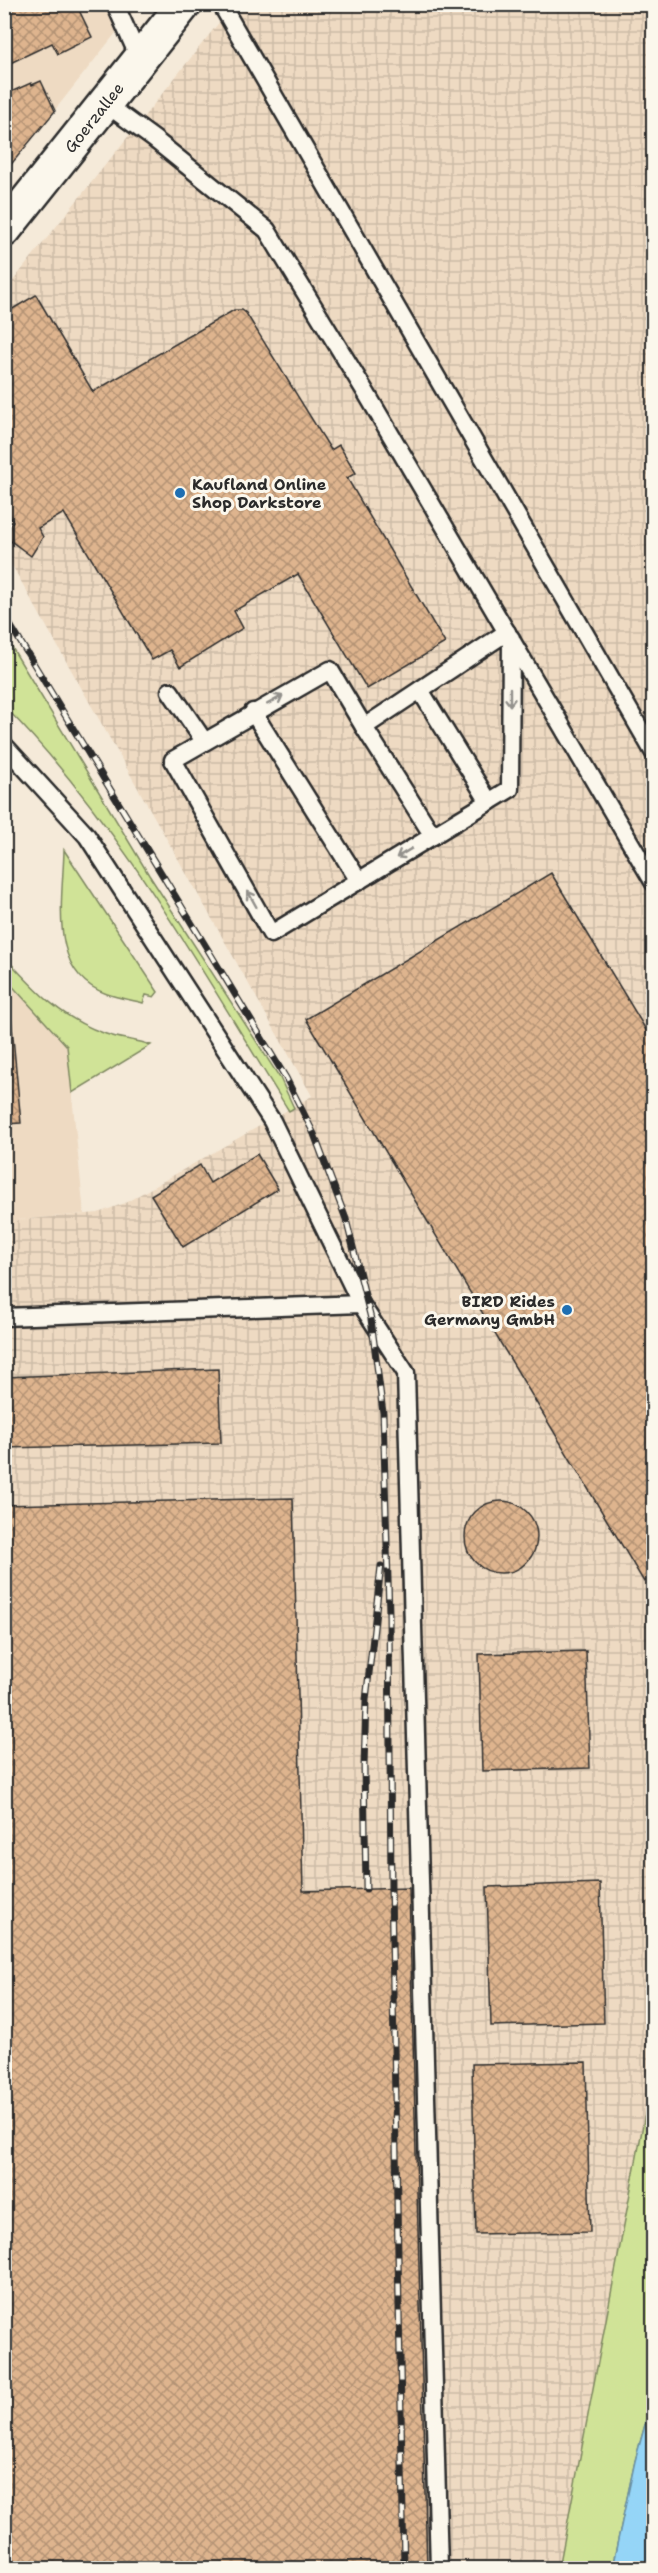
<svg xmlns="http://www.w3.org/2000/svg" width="658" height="2573" viewBox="0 0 658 2573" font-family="'Shantell Sans',sans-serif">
<defs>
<pattern id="industrial-grid" width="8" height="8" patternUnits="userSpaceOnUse" patternTransform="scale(1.5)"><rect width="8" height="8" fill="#eedac2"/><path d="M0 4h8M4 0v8" fill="none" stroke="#ccbba7"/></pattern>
<pattern id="building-cross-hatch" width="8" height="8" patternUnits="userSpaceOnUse" patternTransform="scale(1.5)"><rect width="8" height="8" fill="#deb48e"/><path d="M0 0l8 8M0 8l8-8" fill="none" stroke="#b49374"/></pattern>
</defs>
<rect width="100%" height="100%" fill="#f5ead9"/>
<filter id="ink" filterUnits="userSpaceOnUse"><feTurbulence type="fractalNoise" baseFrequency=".0167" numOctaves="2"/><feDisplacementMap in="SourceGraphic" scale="12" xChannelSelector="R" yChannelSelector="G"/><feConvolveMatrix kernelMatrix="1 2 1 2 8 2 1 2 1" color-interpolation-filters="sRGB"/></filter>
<g filter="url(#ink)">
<g fill="#eedac2">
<path d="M 5,5 L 138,5 L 5,173 Z"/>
<path d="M 4,978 L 67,1046 L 84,1214 L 5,1221 Z"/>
</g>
<path fill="url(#industrial-grid)" d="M 233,5 L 653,5 L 654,2072 L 559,2568 L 5,2568 L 5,1221 L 98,1213 L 125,1203 L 312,1096 L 5,553 L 4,292 Z"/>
<g fill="#d0e397" stroke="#7e8761" stroke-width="1.5">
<path d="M 5,636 L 149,875 L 280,1078 L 294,1108 L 289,1111 C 202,972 121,824 5,707 Z"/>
<path d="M 64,850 L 158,992 L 154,997 L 146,995 L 143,1003 C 132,1000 119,998 107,994 C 47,973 63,900 64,850 Z"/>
<path d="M 4,956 C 36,991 60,1018 106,1034 C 120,1039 136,1040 151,1045 L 72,1093 L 67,1046 L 5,978 Z"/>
<path d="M 653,2072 L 653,2396 L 635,2461 L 612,2568 L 559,2568 Z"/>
</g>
<path fill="#95d5f7" stroke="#6b91a5" stroke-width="1.5" d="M 653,2396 L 653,2568 L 612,2568 L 635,2461 Z"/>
<g fill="url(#building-cross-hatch)" stroke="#2b2b2b" stroke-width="1.5">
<path d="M 4,4 L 76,4 L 92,37 L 58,54 L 52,43 L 4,66 Z"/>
<path d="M 41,81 L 55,111 L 4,173 L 4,95 L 31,83 L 32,85 Z"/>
<path d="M 36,295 L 93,392 L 234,310 L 242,310 L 246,313 L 331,450 L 339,445 L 356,473 L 347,478 L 445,643 L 367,689 L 298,574 L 234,611 L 243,628 L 180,667 L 170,650 L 152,660 L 64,513 L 38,528 L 43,537 L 31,556 L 4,536 L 13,521 L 4,508 L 4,314 Z"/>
<path d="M 551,873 L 654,1043 L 654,1576 L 644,1582 L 306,1019 Z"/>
<path d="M 4,1016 L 11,1016 L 21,1123 L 4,1124 Z"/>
<path d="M 257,1154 L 278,1189 L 183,1247 L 151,1195 L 200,1165 L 210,1183 Z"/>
<path d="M 218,1369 L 221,1443 L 4,1448 L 4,1377 Z"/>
<path d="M 293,1498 L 303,1891 L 409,1888 L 427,2568 L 4,2568 L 4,1505 Z"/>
<circle cx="501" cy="1537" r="36"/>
<path d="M 586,1651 L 590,1768 L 482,1771 L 479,1654 Z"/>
<path d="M 600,1883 L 604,2023 L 491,2026 L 487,1887 Z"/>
<path d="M 586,2062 L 590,2232 L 476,2234 L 472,2064 Z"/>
</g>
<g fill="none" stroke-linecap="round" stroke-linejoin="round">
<defs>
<g id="lane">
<path d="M 115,4 L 140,60"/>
<path d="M 221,4 L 654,753"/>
<path d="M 106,104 L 154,139 L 267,230 L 365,391 L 654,883"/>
<path d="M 507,632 L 364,727 L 330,670 L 173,760 L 271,934 L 510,789 L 511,638"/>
<path d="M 420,690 L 489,802"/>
<path d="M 170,691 L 204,741"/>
<path d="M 253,712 L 359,881"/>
<path d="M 364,727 L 433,836"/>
<path d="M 4,745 L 87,836 L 272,1121 L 361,1304"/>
<path d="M 4,1317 L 361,1304 L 406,1373 L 439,2568"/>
</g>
<g id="secondary">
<path id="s1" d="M 4,230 L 184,4"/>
</g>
</defs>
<use href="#lane" stroke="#2b2b2b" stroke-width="21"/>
<use href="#secondary" stroke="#2b2b2b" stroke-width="38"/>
<use href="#lane" stroke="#fbf7ec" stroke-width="16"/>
<use href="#secondary" stroke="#fbf7ec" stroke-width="33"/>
<defs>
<g id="rail">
<path d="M 4,615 L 286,1078 L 314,1134 L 346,1219 L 371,1319 L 383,1413 L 389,1613 L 391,1889 L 404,2568"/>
<path d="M 366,1889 L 364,1766 L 366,1700 L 381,1566"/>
</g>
</defs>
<use href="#rail" stroke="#2b2b2b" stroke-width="7"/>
<use href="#rail" stroke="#fbf7ec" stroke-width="4.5" stroke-dasharray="14" stroke-linecap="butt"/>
</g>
<defs><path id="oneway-shaft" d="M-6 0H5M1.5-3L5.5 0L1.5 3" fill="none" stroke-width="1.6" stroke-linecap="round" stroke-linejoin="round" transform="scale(1.5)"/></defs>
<g stroke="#93918c">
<use href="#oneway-shaft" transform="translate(510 697) rotate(90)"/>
<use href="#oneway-shaft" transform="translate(275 700) rotate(-29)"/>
<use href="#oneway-shaft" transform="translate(404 853) rotate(149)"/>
<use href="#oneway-shaft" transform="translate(252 899) rotate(-119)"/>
</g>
</g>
<g fill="#1f6fb2" stroke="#fbf7ec" stroke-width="2">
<circle cx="180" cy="493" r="6"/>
<circle cx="567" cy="1310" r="6"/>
</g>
<g text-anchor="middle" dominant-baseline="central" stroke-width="6" stroke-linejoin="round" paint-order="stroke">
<g font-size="16" fill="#2b2b2b" stroke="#fbf7ec">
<text stroke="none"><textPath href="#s1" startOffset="144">Goerzallee</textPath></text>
</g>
<g font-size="16" font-weight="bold" fill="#2b2b2b" stroke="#fbf7ec" text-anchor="start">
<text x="192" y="484">Kaufland Online<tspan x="192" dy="18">Shop Darkstore</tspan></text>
<text x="555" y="1301" text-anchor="end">BIRD Rides<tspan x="555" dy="18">Germany GmbH</tspan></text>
</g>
</g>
<rect width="658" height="2573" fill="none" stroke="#fbf7ec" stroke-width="24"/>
<rect x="12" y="12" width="634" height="2549" fill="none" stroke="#2b2b2b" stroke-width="2" filter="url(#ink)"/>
</svg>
